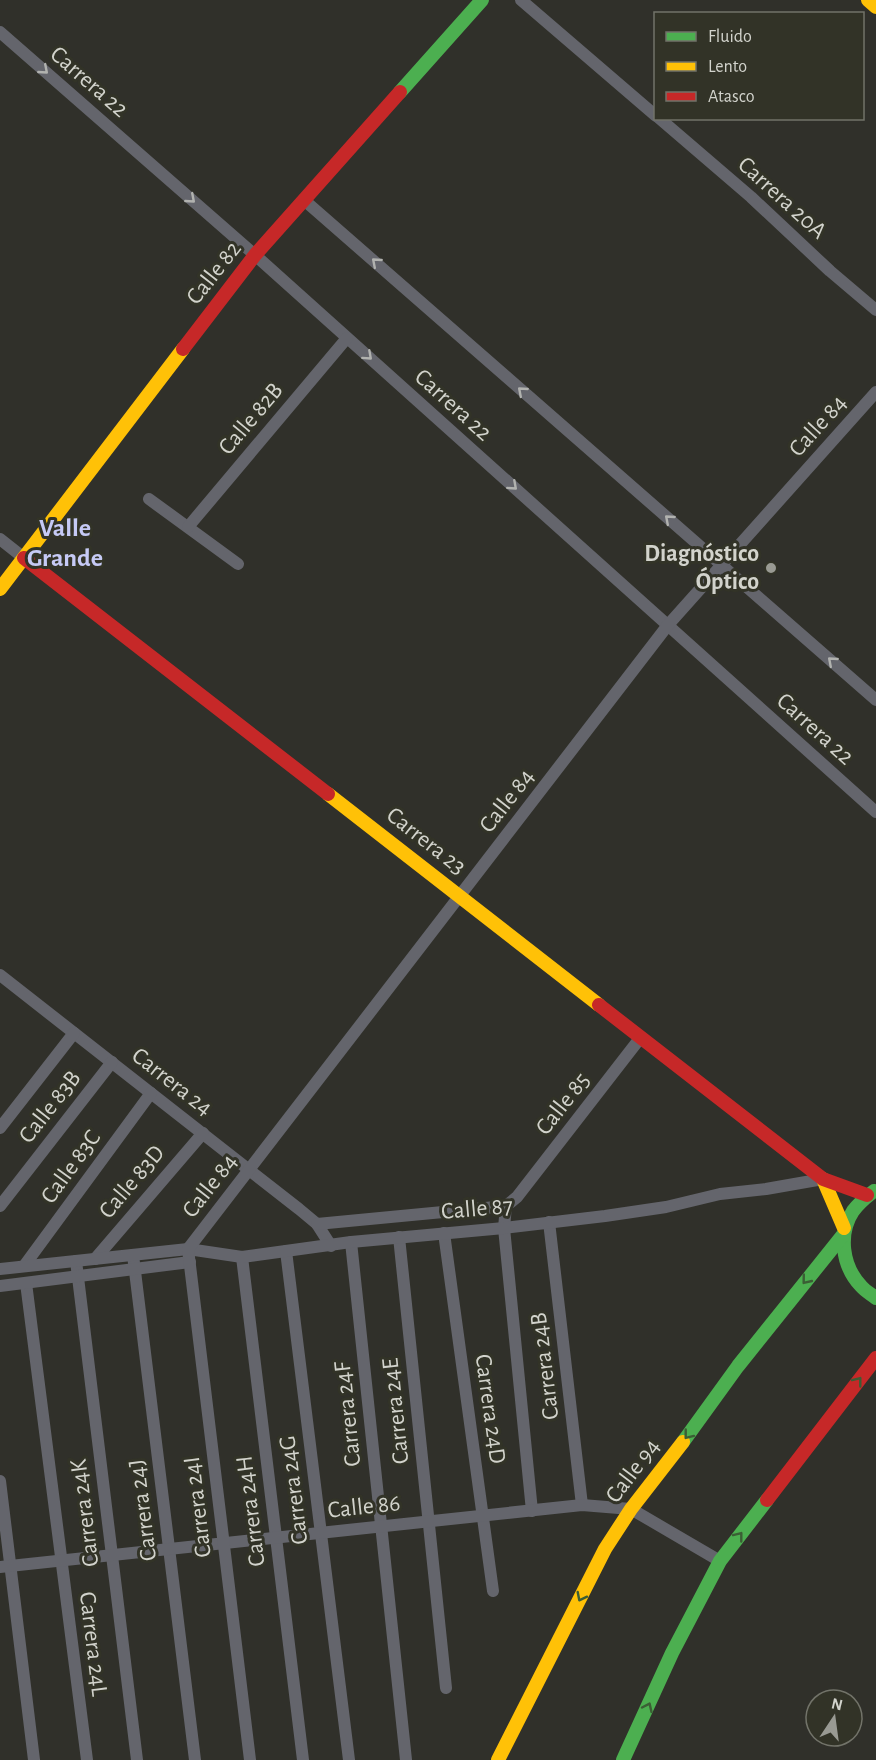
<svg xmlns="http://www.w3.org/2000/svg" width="876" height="1760" viewBox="0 0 876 1760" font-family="'Alegreya Sans',sans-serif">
<rect width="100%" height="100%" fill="#30302a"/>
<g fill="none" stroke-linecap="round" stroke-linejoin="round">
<g stroke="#64656c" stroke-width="12">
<path d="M 521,0 L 656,116"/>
<path d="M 0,32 L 255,255 L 876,812"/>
<path d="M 659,118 L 751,197 L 830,271 L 876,310"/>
<path d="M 304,200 L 876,700"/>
<path d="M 149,499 L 238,564"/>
<path d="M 188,527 L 347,338"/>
<path d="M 0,539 L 24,558"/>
<path d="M 0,975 L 299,1209 L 317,1224 L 331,1246"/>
<path d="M 0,1128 L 74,1033"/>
<path d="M 0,1206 L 112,1062"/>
<path d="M 506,1206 L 504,1228 L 532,1511"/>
<path d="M 549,1222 L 582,1505"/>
<path d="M 317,1224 L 506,1206 L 517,1197 L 641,1037"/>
<path d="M 444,1233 L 493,1591"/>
<path d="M 399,1237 L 446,1688"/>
<path d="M 351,1242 L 406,1760"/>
<path d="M 286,1251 L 349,1760"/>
<path d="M 133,1255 L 195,1760"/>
<path d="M 242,1257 L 303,1760"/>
<path d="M 95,1259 L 203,1133"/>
<path d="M 76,1261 L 137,1760"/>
<path d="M 24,1266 L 151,1093"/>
<path d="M 0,1269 L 188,1249 L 242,1257 L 351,1242 L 504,1228 L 605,1216 L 666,1207 L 720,1194 L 766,1189 L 823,1179"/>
<path d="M 26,1283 L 87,1760"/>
<path d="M 0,1286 L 190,1262"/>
<path d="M 0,1481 L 34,1760"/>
<path d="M 0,1567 L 582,1505 L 631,1509 L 720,1561"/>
<path d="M 250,1760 L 188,1249 L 668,625 L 876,392"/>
</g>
<g stroke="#4caf50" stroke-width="14">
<path d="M 400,92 L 482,0"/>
<path d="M 874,1191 C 866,1197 859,1203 853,1211 C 838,1234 842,1266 861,1286 C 865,1291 871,1294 876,1298"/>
<path d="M 683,1442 L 738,1366 L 843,1235"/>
<path d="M 623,1760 L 672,1653 L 720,1561 L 767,1500"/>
</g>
<g stroke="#ffc107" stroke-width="14">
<path d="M 868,0 L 876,7"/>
<path d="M 0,589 L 183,349"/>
<path d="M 328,794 L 599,1005"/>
<path d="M 823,1179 L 844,1228"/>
<path d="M 498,1760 L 605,1549 L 631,1509 L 683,1442"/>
</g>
<g stroke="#c62828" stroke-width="14">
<path d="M 183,349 L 255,255 L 400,92"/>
<path d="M 24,558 L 328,794"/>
<path d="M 599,1005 L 823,1179 L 867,1195"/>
<path d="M 767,1500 L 876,1358"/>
</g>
</g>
<defs><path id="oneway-chevron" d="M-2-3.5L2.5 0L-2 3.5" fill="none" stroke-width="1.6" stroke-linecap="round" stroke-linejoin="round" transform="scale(1.5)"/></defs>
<g stroke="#b1b2af">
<use href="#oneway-chevron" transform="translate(44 70) rotate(41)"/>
<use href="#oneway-chevron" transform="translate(191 199) rotate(41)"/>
<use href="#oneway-chevron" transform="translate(376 262) rotate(-139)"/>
<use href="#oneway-chevron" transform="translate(368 356) rotate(42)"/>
<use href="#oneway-chevron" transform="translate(522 391) rotate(-139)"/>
<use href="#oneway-chevron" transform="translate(513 486) rotate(42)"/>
<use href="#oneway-chevron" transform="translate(669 519) rotate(-139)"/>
<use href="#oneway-chevron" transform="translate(832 661) rotate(-139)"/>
</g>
<g stroke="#3b5e35">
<use href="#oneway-chevron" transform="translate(806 1280) rotate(129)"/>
<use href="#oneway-chevron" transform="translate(858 1381) rotate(-52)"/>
<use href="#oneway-chevron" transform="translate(688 1435) rotate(128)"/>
<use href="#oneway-chevron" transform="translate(739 1536) rotate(-52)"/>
<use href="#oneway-chevron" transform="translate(581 1597) rotate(117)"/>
<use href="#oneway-chevron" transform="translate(648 1707) rotate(-65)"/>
</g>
<circle fill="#999a93" stroke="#323327" stroke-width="2" cx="771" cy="568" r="6"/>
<g text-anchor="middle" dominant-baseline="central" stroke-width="6" stroke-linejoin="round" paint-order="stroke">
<g font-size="24" fill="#d2d3cc" stroke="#323327">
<text transform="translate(89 82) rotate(41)">Carrera 22</text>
<text transform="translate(782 198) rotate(42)">Carrera 20A</text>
<text transform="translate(214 273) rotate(-52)">Calle 82</text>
<text transform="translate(453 405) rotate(42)">Carrera 22</text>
<text transform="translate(251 419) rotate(-50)">Calle 82B</text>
<text transform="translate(818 426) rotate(-48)">Calle 84</text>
<text transform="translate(815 729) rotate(42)">Carrera 22</text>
<text transform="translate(507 801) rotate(-52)">Calle 84</text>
<text transform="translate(426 841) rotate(38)">Carrera 23</text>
<text transform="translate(172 1082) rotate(38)">Carrera 24</text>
<text transform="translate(563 1104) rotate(-52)">Calle 85</text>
<text transform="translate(50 1107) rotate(-52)">Calle 83B</text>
<text transform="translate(71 1167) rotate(-54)">Calle 83C</text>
<text transform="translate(132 1182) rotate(-50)">Calle 83D</text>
<text transform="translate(210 1186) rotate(-52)">Calle 84</text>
<text transform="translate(477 1209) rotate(-5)">Calle 87</text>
<text transform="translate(545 1366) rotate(-97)">Carrera 24B</text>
<text transform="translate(490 1409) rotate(82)">Carrera 24D</text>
<text transform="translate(396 1411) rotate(-96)">Carrera 24E</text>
<text transform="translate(348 1414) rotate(-96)">Carrera 24F</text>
<text transform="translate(633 1471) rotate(-53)">Calle 94</text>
<text transform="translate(294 1490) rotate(-97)">Carrera 24G</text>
<text transform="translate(198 1507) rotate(-97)">Carrera 24I</text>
<text transform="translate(364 1507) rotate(-6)">Calle 86</text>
<text transform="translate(143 1510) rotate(-97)">Carrera 24J</text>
<text transform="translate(251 1511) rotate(-97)">Carrera 24H</text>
<text transform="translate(85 1513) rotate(-97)">Carrera 24K</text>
<text transform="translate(93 1644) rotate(83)">Carrera 24L</text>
</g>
<g font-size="24" font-weight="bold" fill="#d2d3cc" stroke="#323327" text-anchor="end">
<text x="759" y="554">Diagnóstico<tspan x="759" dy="28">Óptico</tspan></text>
</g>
<g font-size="26" font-weight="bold" fill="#c6caf5" stroke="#323327">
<text x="65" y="528">Valle<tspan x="65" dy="30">Grande</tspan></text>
</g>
</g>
<rect x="654" y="12" width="210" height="108" fill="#323327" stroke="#727369" stroke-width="1.5"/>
<rect x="666" y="32" width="30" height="9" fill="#4caf50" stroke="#727369" stroke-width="1.5"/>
<text x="708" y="42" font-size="18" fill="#d2d3cc">Fluido</text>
<rect x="666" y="62" width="30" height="9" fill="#ffc107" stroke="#727369" stroke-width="1.5"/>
<text x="708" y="72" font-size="18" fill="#d2d3cc">Lento</text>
<rect x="666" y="92" width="30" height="9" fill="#c62828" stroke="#727369" stroke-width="1.5"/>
<text x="708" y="102" font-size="18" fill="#d2d3cc">Atasco</text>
<g transform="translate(834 1718) rotate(13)"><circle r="28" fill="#323327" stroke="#727369" stroke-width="1.5"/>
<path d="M0-4.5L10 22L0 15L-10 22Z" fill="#999a93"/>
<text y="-9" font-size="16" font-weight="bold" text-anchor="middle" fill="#d2d3cc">N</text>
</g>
</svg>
